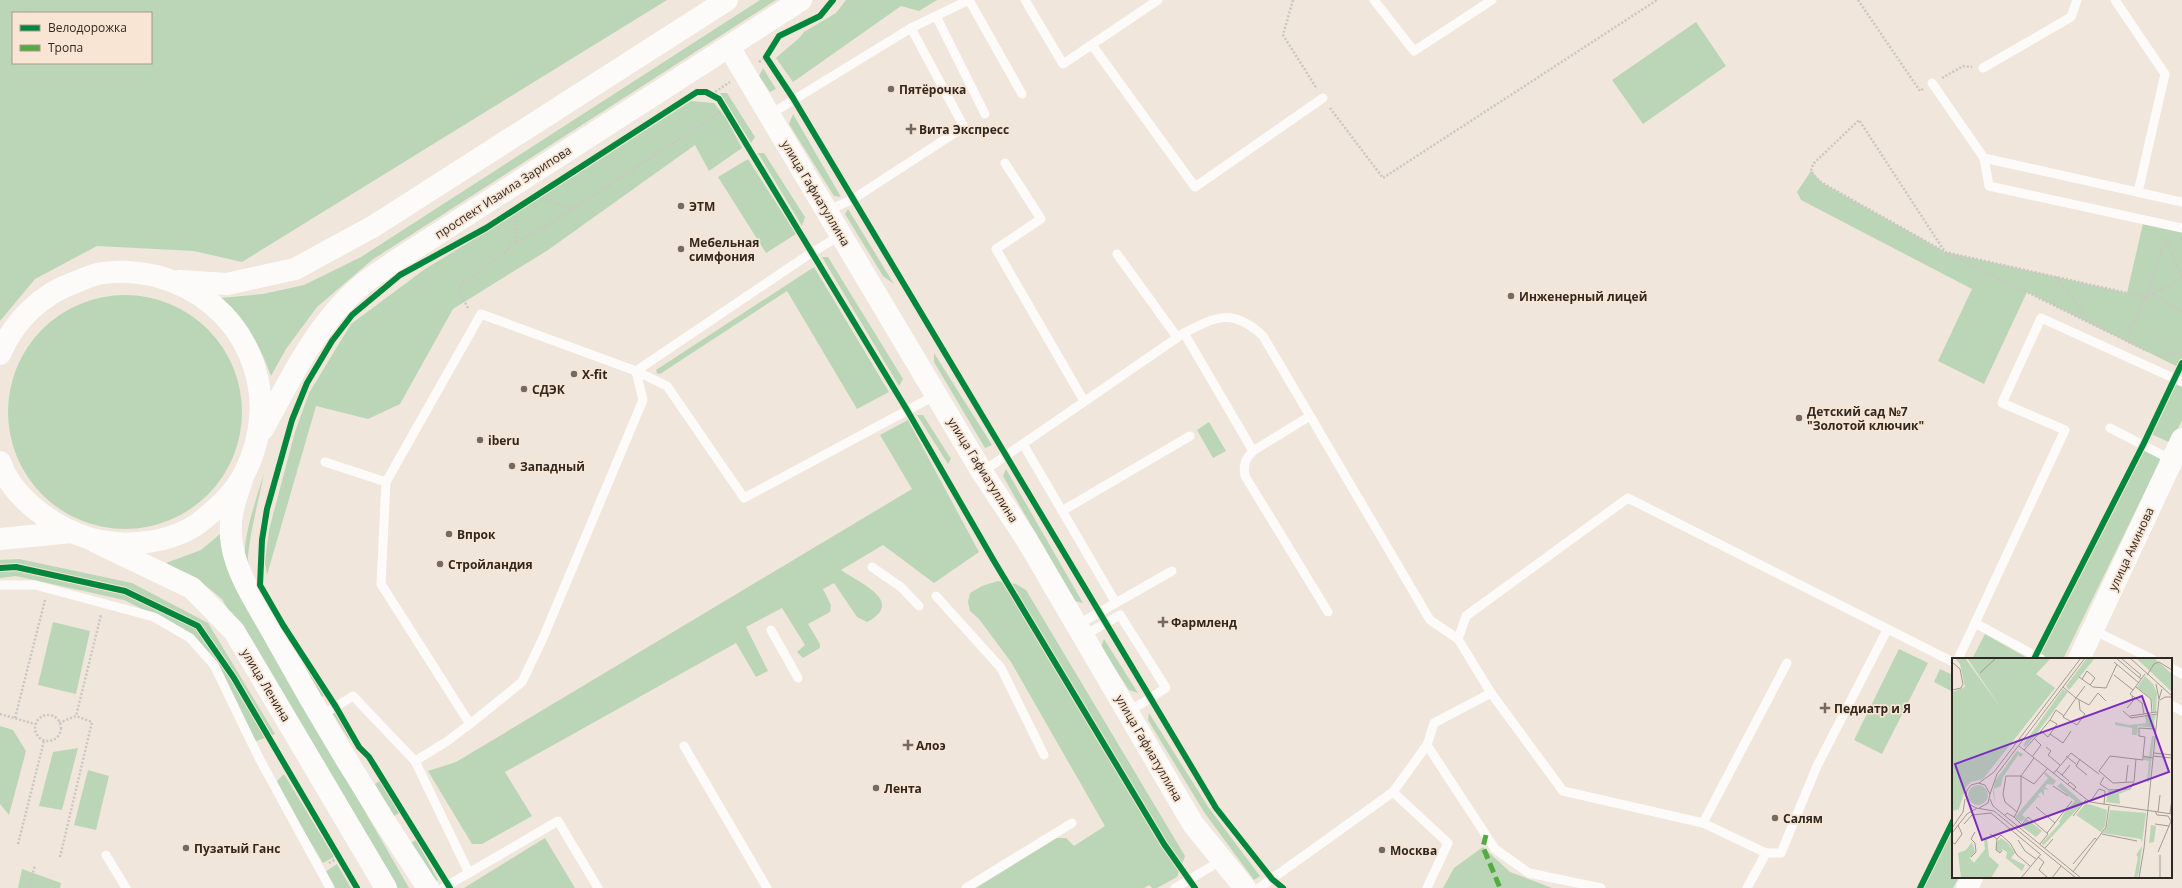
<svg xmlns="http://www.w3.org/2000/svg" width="2182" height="888" viewBox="0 0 2182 888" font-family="'Open Sans',sans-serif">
<rect width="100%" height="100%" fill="#f0e6dc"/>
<g fill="#bbd6b6" fill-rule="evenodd">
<path d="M 0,0 L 667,0 L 242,262 L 194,251 L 97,246 L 35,279 L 0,321 ZM 13,13 L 151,13 L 151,63 L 13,63 Z"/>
<path d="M 760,0 L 776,0 L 372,260 L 317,307 L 286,349 L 271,376 C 258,340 247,326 221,298 L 263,294 L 304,285 L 361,257 Z"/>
<path d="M 846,0 L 937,0 L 919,11 L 901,6 L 793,82 L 776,58 C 783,51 800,39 804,32 L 836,13 Z"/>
<path d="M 1696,22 L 1726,66 L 1643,124 L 1612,80 Z"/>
<path d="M 763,68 L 776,89 L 770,92 L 759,76 Z"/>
<path d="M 720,93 L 727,93 L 755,137 L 751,143 Z"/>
<path d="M 691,101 L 714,103 L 726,118 L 742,148 L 709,171 L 695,145 L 548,250 L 453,309 L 400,404 L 368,419 L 316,406 L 267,575 L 265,562 L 269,530 L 295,432 L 309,393 L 351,324 L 425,269 L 512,216 Z"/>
<path d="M 793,114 L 841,197 L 834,196 L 789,124 Z"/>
<path d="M 758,153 L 764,153 L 805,217 L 802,226 Z"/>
<path d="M 748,159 L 796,234 L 766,253 L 718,177 Z"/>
<path d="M 1811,171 L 1822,183 L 1945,252 L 2127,293 L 2144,219 L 2182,228 L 2182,369 L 2027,292 L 1984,384 L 1938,361 L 1972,289 L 1801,200 L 1797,192 Z"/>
<path d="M 848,209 L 894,284 L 883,276 L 845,214 Z"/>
<path d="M 822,257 L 828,257 L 903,379 L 899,386 Z"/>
<path d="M 814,267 L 889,392 L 857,409 L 787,291 L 660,374 L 657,373 L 656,370 Z"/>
<circle cx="125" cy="412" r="117"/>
<path d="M 934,353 L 992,445 L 985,448 L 934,362 Z"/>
<path d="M 2175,378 L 2182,382 L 2182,420 L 2171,443 L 2149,433 Z"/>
<path d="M 917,415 L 923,415 L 951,459 L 948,464 Z"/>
<path d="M 908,420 L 979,552 L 934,583 L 883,545 L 841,570 C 859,583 906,601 867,622 L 857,617 L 834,583 L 823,589 L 831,605 L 830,612 L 808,624 L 820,644 L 820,648 L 803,658 L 797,652 L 805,645 L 782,608 L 746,627 L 768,671 L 756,677 L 736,643 L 505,772 L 532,816 L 482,844 L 472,844 L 428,771 L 456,762 L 912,489 L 880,435 Z"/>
<path d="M 1209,422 L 1226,451 L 1213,458 L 1197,430 Z"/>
<path d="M 2143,445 L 2163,455 L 2063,659 L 2034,659 Z"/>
<path d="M 1006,469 L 1083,603 L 1074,601 L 1003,476 Z"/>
<path d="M 264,473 C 259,499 250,532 248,557 C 247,584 308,671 325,695 L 322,697 C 300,666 248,597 245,559 C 243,535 257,497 264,473 Z"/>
<path d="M 226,529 L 238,591 L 409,888 L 398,888 L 389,880 L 222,599 L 201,582 L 166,563 L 201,550 Z"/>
<path d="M 19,559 L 132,583 L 208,623 L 275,734 L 254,742 L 217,664 L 194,635 L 124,600 L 16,576 L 0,578 L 0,560 Z"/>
<path d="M 998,581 L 1016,584 L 1026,590 L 1185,856 L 1177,877 L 1157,888 L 1152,888 L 1149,885 L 1144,888 L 976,888 L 1057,838 L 1066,838 L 1074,846 L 1105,826 L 1011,662 L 979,619 L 970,611 L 968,602 L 970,593 L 982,586 Z"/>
<path d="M 53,622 L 90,631 L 76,694 L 38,685 Z"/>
<path d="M 1985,634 L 2029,659 L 1972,659 Z"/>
<path d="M 1104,639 L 1138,693 L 1129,690 L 1101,647 Z"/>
<path d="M 1899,649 L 1928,663 L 1882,754 L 1854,740 Z"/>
<path d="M 1940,669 L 1953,675 L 1951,691 L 1934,682 Z"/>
<path d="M 335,710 L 356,745 L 348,738 L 332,712 Z"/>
<path d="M 1149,713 L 1209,808 L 1260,876 L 1254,880 L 1204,812 L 1148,720 Z"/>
<path d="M 0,726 L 13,730 L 26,751 L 9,815 L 0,804 Z"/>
<path d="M 78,748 L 62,810 L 39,806 L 53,752 Z"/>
<path d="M 88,770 L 109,776 L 96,830 L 74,825 Z"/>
<path d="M 284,774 L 334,857 L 323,863 L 277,786 L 277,781 Z"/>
<path d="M 383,779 L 403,811 L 394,816 L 375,784 Z"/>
<path d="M 1953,821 L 1953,877 L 1959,877 L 1953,888 L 1920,888 Z"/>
<path d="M 545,838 L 575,888 L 464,888 Z"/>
<path d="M 416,840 L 438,880 L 432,883 L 409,844 Z"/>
<path d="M 1483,847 L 1510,872 L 1552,888 L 1443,888 L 1454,868 Z"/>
<path d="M 337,864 L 351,888 L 334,888 L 325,872 Z"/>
<path d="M 22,869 L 61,883 L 60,888 L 18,888 Z"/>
</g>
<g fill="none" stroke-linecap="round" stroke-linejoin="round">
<g stroke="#cbc6c3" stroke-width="2.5" stroke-dasharray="2 2" stroke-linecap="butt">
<path d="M 1293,0 L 1283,35 L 1317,89"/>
<path d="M 1858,0 L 1920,91 L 1923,89"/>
<path d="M 759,62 L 766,57"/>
<path d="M 1942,78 L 1963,66 L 1972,67"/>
<path d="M 712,94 L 730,82"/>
<path d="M 1330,108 L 1383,178 L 1657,0"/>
<path d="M 535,195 L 573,209"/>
<path d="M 516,208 L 516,243"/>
<path d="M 2165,239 L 2182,277"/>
<path d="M 2056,277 L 2091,322"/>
<path d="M 2152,294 L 2182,311"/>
<path d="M 2146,297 L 2166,237"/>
<path d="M 2146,297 L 2182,278"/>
<path d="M 468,308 L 458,290 L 462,285 L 516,243 L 573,209 L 725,109"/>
<path d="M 2125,340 L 2146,297 L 1945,252 L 1859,120 L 1813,164 L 1811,171 L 1819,181 L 1945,252 L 2147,351"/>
<path d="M 2157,355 L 2182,353"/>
<path d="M 0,714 L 35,724"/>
<circle cx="48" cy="728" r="13"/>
<path d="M 15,718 L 45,600"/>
<path d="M 59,723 L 76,716 L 101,615"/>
<path d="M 18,844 L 44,741"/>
<path d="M 60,857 L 92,722 L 76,716"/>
<path d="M 329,863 L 339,857"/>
<path d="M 29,888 L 35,865"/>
</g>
<g stroke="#fdfbfa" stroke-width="9">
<path d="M 969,0 L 1022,94"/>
<path d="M 1025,0 L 1063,64 L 1158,0"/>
<path d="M 1374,0 L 1414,51 L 1492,0"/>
<path d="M 2115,0 L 2165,74 L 2138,192"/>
<path d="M 936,16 L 985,114"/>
<path d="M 1092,45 L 1195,187 L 1323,98"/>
<path d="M 1983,68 L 2071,17 L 2077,0"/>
<path d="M 1932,83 L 1984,158 L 1989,186 L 2182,228"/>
<path d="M 769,115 L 911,28 L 969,0"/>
<path d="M 1984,158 L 2182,202"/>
<path d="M 1005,163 L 1041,219 L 996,249 L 1084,401"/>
<path d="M 827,211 L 853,199 L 964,127 L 911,28"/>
<path d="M 1117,254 L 1177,337"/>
<path d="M 1184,333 L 1253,451"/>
<path d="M 636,371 L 667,386 L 744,498 L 936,395"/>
<path d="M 1310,416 L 1253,451 C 1245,459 1243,465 1245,476 L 1328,612"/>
<path d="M 2110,428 L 2172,460"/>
<path d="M 1023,444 L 1116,603"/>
<path d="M 325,462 L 386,482"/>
<path d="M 982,472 L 1184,333 C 1217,316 1233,308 1263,336 L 1430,620 L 1458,639"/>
<path d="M 1062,511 L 1190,436"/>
<path d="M 872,567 L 901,587 L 919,606"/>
<path d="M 0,585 L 35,585 L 154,617 L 190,638 L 214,665 L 259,758 L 330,888"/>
<path d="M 936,596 L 1001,668 L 1044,755"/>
<path d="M 1077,625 L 1172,571"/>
<path d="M 771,630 L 798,678"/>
<path d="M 1887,630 L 1817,766 L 1781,853 L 1766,853 L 1703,823 L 1563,791 L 1491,693 L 1458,639 L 1466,616 L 1628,498 L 1953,662"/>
<path d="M 2093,630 L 2152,659"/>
<path d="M 1083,636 L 1120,615 L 1166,688 L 1128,712"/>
<path d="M 1958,659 L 1975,623"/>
<path d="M 2041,659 L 1975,623 L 2065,430 L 2002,403 L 2041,318 L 2182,382"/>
<path d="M 2171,668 L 2182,674"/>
<path d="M 1491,693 L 1434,723 L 1427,745 L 1495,849 L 1529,873 L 1601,888"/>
<path d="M 2171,705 L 2182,711"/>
<path d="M 321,716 L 353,696 L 415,761 L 469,873"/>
<path d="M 470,724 L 522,682 L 543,638 L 643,400 L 636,371"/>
<path d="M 684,746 L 767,888"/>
<path d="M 415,761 L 446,742 L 470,724 L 381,584 L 386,482 L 481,314 L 636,371 L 811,253 L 841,235"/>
<path d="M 1393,792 L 1427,745"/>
<path d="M 1703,823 L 1787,663"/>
<path d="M 106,855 L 126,888"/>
<path d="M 443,888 L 558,821 L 598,888"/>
<path d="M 966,888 L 1072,823"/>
<path d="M 1175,888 L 1222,860"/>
<path d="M 1259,888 L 1393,792 L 1448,843 L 1427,888"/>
<path d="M 1747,888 L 1766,853"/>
</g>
<g stroke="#fdfbfa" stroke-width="22">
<path d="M 729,47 L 982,472 L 1027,540 L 1193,824 L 1245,888"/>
<path d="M 2079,659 L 2182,439"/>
<path d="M 1967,888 L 1972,877"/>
</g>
<g stroke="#fdfbfa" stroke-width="22">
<path d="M 242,480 C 234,502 228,521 232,545 C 237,577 262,612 277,640 C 324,725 374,807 428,888"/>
<path d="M 96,542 L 192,588 L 234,631 L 386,888"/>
</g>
<g stroke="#fdfbfa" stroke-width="22">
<path d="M 179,281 L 227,284 L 295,269 L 374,226 L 727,0"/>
<path d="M 0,354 C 14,321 41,294 76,282 C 83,279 90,276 97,274 C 116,270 138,272 156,276 C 245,299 286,393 244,474 C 235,492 220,506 205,518 C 173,546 115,550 77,534 C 46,521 11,495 0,462"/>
<path d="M 263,429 C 290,380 317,322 362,285 C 372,276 385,269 397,260 L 801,0"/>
<path d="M 0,539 L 72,532"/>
</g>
<path stroke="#54aa43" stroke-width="5" stroke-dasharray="10 5" stroke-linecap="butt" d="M 1486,835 L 1483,847 L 1500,888"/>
<defs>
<g id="cycleway">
<path d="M 833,0 L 820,16 L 779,36 L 766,57 L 793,98 L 1216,808 L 1272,879 L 1283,888"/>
<path d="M 0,568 L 16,567 L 125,591 L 198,626 L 234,678 L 357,888"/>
<path d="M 2034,659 L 2143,445 L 2182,363"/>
<path d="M 450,888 L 369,757 L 359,747 L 336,707 L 283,625 L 260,585 L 262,540 L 267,509 L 292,420 L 307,383 L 332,341 L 352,315 L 400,275 L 486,228 L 697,92 L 706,92 L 719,99 L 907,410 L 994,561 L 1164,844 L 1195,888"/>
<path d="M 1920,888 L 1953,821"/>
</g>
</defs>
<use href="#cycleway" stroke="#f8e5d4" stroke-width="8"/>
<use href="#cycleway" stroke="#00873e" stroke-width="6"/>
</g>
<g fill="#736a63" stroke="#f8e5d4" stroke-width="1.5">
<circle cx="891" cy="89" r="4"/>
<path d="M909 123h4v4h4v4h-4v4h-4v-4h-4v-4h4z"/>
<circle cx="681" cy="206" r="4"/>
<circle cx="681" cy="249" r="4"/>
<circle cx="1511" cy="296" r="4"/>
<circle cx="574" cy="374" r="4"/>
<circle cx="524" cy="389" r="4"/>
<circle cx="1799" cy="418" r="4"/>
<circle cx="480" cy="440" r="4"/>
<circle cx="512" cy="466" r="4"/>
<circle cx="449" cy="534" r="4"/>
<circle cx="440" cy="564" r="4"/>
<path d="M1161 616h4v4h4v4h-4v4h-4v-4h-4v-4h4z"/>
<path d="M1823 702h4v4h4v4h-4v4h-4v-4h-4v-4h4z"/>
<path d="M906 739h4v4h4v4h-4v4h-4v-4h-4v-4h4z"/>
<circle cx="876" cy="788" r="4"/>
<circle cx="1775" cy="818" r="4"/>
<circle cx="186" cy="848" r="4"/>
<circle cx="1382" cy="850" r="4"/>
</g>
<g text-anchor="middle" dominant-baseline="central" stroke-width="3.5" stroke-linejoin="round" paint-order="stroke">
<g font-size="12" font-weight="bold" fill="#2f2822" stroke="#f8e5d4" text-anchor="start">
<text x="899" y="89">Пятёрочка</text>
<text x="919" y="129">Вита Экспресс</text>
<text x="689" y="206">ЭТМ</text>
<text x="689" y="242">Мебельная<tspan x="689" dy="14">симфония</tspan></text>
<text x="1519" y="296">Инженерный лицей</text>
<text x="582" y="374">X-fit</text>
<text x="532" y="389">СДЭК</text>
<text x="1807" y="411">Детский сад №7<tspan x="1807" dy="14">"Золотой ключик"</tspan></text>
<text x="488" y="440">iberu</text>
<text x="520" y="466">Западный</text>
<text x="457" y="534">Впрок</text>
<text x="448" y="564">Стройландия</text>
<text x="1171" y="622">Фармленд</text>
<text x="1834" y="708">Педиатр и Я</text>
<text x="916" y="745">Алоэ</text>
<text x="884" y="788">Лента</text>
<text x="1783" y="818">Салям</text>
<text x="194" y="848">Пузатый Ганс</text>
<text x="1390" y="850">Москва</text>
</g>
<g font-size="12" fill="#2f2822" stroke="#f8e5d4">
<text transform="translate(503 192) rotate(-33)">проспект Изаила Зарипова</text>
<text transform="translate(816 193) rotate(59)">улица Гафиатуллина</text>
<text transform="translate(983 470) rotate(58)">улица Гафиатуллина</text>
<text transform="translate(2131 549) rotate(-65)">улица Аминова</text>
<text transform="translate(266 685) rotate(59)">улица Ленина</text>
<text transform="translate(1149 748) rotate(60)">улица Гафиатуллина</text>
</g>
</g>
<g transform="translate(1952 658)">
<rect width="220" height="220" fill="#f0e6dc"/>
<path d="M 3,0 L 13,0 L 49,50 L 15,0 L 99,0 L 84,16 L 103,30 L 31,121 L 19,124 L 14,129 L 6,154 L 6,151 L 2,153 L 0,149 L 0,34 L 13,29 L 8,6 ZM 135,0 L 143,0 L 117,32 L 114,28 ZM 184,0 L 202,0 L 220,16 L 220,34 ZM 193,18 L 201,26 L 205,35 L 204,54 L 201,54 L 200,41 L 185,29 ZM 111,31 L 116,34 L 82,79 L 73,89 L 71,87 ZM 204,57 L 202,64 L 203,70 L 186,68 L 185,77 L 180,77 L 180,70 L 163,67 L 163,64 L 177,67 L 194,65 L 193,58 ZM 200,78 L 202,78 L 197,124 L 195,124 L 197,103 L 192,102 L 192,99 L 197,99 ZM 65,93 L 71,96 L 69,99 L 66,97 L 51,119 L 49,128 L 42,131 L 43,147 L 41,134 L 43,123 ZM 93,114 L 104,123 L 101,127 L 95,126 L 93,129 L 97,132 L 92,131 L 92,138 L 89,134 L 86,137 L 89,140 L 86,139 L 70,157 L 74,160 L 69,164 L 63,159 L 96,120 L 92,116 ZM 109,125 L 131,145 L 91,188 L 90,185 L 108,165 L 107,164 L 112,155 L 123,143 L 105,128 ZM16 137a10 10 0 1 1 20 0a10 10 0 1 1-20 0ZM 177,132 L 167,136 L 168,146 L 154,144 L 156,133 ZM 134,145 L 155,152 L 153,168 L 149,174 L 124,157 ZM 158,152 L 194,155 L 190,185 L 189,181 L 151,175 L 155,168 ZM 75,161 L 90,173 L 84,179 L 70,169 ZM 199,167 L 204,168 L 202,184 L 197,185 ZM 32,180 L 35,180 L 37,198 L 47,207 L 39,220 L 9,220 L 6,195 L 14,192 L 20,184 L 23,194 L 18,200 L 22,205 L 33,191 ZM 49,180 L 56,185 L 63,195 L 59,200 L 73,207 L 70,213 L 54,200 L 55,194 L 50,191 L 47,194 L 44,191 L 44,185 ZM 190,188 L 187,214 L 185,220 L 182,220 L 186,199 L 184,197 Z" fill="#bbd6b6"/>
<path fill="none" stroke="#a39a92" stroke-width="1" d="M 164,0 L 189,21M 169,0 L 189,17 L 187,20M 178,0 L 220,38M 0,4 L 8,11 L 11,26 L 9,30 L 0,32M 162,4 L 187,25M 28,15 L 44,0M 162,17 L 181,32M 195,17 L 202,6 L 207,4 L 220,12M 127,19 L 141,29 L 154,30 L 165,6M 130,21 L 135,13 L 143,20 L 138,27M 204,26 L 207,41M 133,28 L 124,40 L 137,47 L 146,35 L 154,43M 111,29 L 124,40 L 111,59 L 125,67 L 133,56 L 128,52 L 127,42M 184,29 L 199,41 L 200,55M 208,42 L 213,39 L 220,39M 175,50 L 181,43 L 180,38M 171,53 L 179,60 L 205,56M 192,56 L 190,45 L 178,36 L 193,16M 178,58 L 205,54M 98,62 L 104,52 L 112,58M 98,76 L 111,85 L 119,73M 67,88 L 138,144 L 220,156M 94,89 L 99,93 L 96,97 L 108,107M 72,92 L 89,73 L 96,79 L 105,66 L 98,62 L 89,73M 202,95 L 220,97M 114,98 L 124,106M 201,98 L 220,100M 80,99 L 89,87 L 82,80M 201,100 L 191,98 L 193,79 L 187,78 L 187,70 L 204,71M 128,101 L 124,108 L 135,117M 104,112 L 117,123M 101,116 L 119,95 L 147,116M 110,117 L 118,107M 69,118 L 82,126 L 95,111M 152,119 L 148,126 L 157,132 L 178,131 L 182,124 L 184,101M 174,124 L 176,107M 181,124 L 161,125 L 147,113 L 158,98 L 191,102 L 191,98M 27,125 L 42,114 L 129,0M 115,127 L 118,124 L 124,129 L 121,132M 101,128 L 116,138M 38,136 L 45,116 L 133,0M 38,141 L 41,148 L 129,220M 138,144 L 147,131 L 153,133 L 152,147M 84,149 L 103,165M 27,150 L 36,145 L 38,136 L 33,127 L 26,125 L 19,127 L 15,132 L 14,138 L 17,146 L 24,150 L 42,153 L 124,220M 203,153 L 205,157 L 216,158 L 219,163M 65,154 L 69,144 L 69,118M 206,154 L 208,137M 218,155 L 220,141M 53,157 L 55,155 L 62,159 L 70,167M 121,158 L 134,142M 62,159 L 65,154 L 53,144 L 51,136 L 54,118 L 69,118 L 82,100M 12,166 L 20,157 L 39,155 L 88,196M 203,166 L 217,168M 0,170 L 11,154 L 13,141M 67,170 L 76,159 L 96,176 L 88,186M 0,175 L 15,156 L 25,150M 95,175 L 120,143M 38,176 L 45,181 L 49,177 L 58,185 L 65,197 L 78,208M 150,176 L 185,183M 45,181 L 44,192 L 48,195 L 50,192M 66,182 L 73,193 L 84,201M 0,184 L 3,186 L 10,176 L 6,167M 93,190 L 101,181M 206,194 L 220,161M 19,199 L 24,194 L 23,185 L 19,181 L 23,174M 86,199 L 92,204 L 87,212 L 95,219M 121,206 L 143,180 L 145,182M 121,214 L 154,169 L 157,148M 69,220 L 89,196M 100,220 L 109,208M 187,220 L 192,190 L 207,41 L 210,31M 208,220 L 208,197"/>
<path fill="#7b2cbf" fill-opacity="0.15" stroke="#7b2cbf" stroke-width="2" d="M 190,38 L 217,114 L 30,182 L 3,106 Z"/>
<rect width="220" height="220" fill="none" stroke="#2f2822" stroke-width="2"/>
</g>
<rect x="12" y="12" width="140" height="52" fill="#f8e5d4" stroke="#a8998d"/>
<rect x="20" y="25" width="20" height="6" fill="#00873e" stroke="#a8998d"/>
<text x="48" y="32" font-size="12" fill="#2f2822">Велодорожка</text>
<rect x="20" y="45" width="20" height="6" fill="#54aa43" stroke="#a8998d"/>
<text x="48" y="52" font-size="12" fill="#2f2822">Тропа</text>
</svg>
